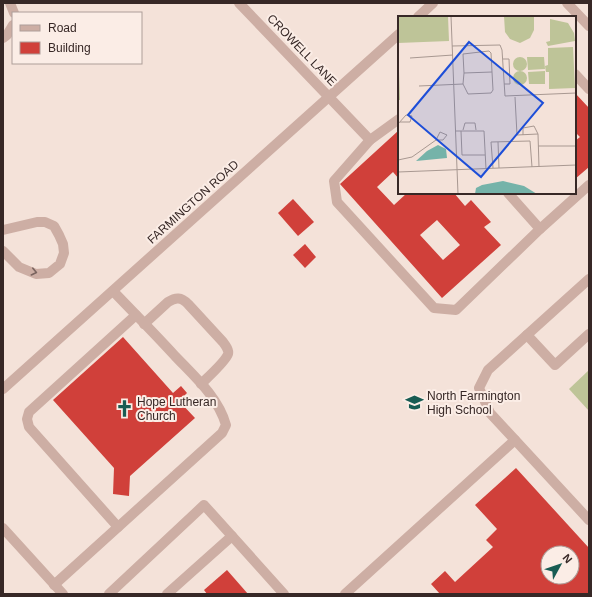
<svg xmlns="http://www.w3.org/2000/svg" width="592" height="597" viewBox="0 0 592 597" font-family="Arial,sans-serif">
<rect width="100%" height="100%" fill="#f4e2d9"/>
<path fill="#bec498" d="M 589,370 L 589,411 L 569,389 Z"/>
<g fill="#d0403a" fill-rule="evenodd">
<path d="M 575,93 L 589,108 L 589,167 L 575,179 L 575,141 L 580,137 L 575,132 Z"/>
<path d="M 398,131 L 399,133 L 399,179 L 393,172 L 377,187 L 394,205 L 407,193 L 454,193 L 465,206 L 471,200 L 491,222 L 484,227 L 501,245 L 442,298 L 340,184 ZM 437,220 L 460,245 L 443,260 L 420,235 Z"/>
<path d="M 293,199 L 314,222 L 298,236 L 278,213 Z"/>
<path d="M 305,244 L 316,257 L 305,268 L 293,255 Z"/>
<path d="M 123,337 L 173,393 L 181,386 L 187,393 L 179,401 L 195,418 L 130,476 L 129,496 L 113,494 L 114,468 L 53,400 Z"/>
<path d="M 516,468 L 589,548 L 589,594 L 440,594 L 431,584 L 445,571 L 455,582 L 493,547 L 486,540 L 497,529 L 475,505 ZM 548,553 L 572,553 L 572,577 L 548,577 Z"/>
<path d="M 227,570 L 248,594 L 207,594 L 204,590 Z"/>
</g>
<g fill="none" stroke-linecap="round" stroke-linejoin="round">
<g stroke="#cdaea4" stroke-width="10">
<path d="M 10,3 L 14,13"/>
<path d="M 239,3 L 370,140 L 399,119"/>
<path d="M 567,3 L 589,26"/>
<path d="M 418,17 L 433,3"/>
<path d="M 3,38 L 7,35 L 13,25"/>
<path d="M 575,74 L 589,89"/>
<path d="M 370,140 L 334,181 L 337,202 L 434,308 L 456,310 L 540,229"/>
<path d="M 508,193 L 540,229 L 589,185"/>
<path d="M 3,230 L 37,222 L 45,222 L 54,226 L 59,235 L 63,244 L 64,253 L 60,264 L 49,273 L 36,274 L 19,267 L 3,251"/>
<path d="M 589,279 L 488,370 L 479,388 L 490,413 L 589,520"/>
<path d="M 144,324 L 168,302 C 176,297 181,297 188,304 L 223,342 C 226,346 229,350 228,354 C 226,361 207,378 201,384"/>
<path d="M 527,335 L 555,365 L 589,334"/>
<path d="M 3,389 L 399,34"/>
<path d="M 118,527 L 29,427 L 27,419 L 29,412 L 136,315"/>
<path d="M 3,528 L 63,594"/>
<path d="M 54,585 L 222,433 L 226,425 C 218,397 195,377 175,356 C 155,334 134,313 113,291"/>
<path d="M 109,594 L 204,505 L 284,594"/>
<path d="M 167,594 L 232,536"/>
<path d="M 345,594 L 515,440"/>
</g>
</g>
<defs><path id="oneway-chevron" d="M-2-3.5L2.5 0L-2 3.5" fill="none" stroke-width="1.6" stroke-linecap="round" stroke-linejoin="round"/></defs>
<use stroke="#7a645f" href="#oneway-chevron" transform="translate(34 272) rotate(13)"/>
<defs>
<symbol id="school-bare" viewBox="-9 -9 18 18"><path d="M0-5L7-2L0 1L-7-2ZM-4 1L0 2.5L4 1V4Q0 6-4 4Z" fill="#185c53" stroke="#fbede6" stroke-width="2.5" paint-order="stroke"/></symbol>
<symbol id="church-bare" viewBox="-9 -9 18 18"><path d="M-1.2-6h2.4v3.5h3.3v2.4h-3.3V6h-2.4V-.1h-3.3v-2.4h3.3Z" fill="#185c53" stroke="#fbede6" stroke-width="2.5" paint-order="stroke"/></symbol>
</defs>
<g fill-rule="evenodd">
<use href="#school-bare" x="402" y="390" width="25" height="25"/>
<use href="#church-bare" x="112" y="396" width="25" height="25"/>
</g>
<g text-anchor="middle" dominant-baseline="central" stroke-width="4" stroke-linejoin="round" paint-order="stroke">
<g font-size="12" fill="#372826" stroke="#fbede6">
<text transform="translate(302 50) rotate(46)">CROWELL LANE</text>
<text transform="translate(193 202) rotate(-42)">FARMINGTON ROAD</text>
</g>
<g font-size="12" fill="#372826" stroke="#fbede6" text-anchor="start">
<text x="427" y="396">North Farmington<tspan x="427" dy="14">High School</tspan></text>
<text x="137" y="402">Hope Lutheran<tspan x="137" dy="14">Church</tspan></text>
</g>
</g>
<g transform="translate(398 16)">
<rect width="178" height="178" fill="#f4e2d9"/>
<path d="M 0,0 L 50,0 L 51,25 L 0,27 L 2,84 L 0,84 ZM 106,0 L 136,0 L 136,14 L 132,22 L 122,27 L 112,23 L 107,16 ZM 152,3 L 170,7 L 176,17 L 177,25 L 150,30 L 148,26 L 152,25 ZM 175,31 L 177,72 L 151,73 L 151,56 L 148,56 L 147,50 L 150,49 L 150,32 ZM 129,41 L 146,41 L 147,53 L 130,54 ZM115 48a7 7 0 1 1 14 0a7 7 0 1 1-14 0ZM 147,55 L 147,68 L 131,68 L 130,56 ZM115 62a7 7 0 1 1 14 0a7 7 0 1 1-14 0Z" fill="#bec498"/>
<path d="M 40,129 L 48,133 L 49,142 L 18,145 L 29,135 ZM 105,165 L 126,170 L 139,178 L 77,178 L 78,172 L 84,169 Z" fill="#75b3a9"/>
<path fill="none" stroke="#a89891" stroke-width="1" d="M 53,0 L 60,178M 54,30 L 102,29 L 104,34 L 107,80 L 178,77M 12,42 L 55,39M 105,43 L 111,43 L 112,68 L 106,68M 65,68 L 70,78 L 93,77 L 95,74 L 94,56M 21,70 L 65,68 L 66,57 L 94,56 L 93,37 L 91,35 L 65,38 L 66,57M 117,81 L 119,119 L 140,118 L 141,151M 0,108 L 8,99 L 14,100 L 12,106 L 2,106M 65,114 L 67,107 L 77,107 L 78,114M 57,115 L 86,115 L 88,153M 63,115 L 64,139 L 87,139M 125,119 L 125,112 L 136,110 L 140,118M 100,126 L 101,152M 140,130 L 178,130M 0,144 L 14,141 L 38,124 L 42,116 L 49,119 L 45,124 L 38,124M 95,152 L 93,126 L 132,125 L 134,151M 0,156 L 178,149M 14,178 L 32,178"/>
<path fill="#1d4ed8" fill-opacity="0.15" stroke="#1d4ed8" stroke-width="2" d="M 71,26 L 145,87 L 83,161 L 10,99 Z"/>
<rect width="178" height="178" fill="none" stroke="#372826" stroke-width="2"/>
</g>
<rect width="592" height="597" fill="none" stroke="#372826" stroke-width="8"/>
<rect x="12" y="12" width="130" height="52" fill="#fbede6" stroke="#ad9e99"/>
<rect x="20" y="25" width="20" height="6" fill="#cdaea4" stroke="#ad9e99"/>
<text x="48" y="32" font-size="12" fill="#372826">Road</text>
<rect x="20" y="42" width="20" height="12" fill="#d0403a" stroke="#ad9e99"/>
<text x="48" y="52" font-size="12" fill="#372826">Building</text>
<g transform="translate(560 565) rotate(50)"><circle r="19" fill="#fbede6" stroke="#ad9e99"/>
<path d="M0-3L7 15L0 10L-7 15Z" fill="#185c53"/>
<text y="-6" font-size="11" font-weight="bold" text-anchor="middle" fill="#372826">N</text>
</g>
</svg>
